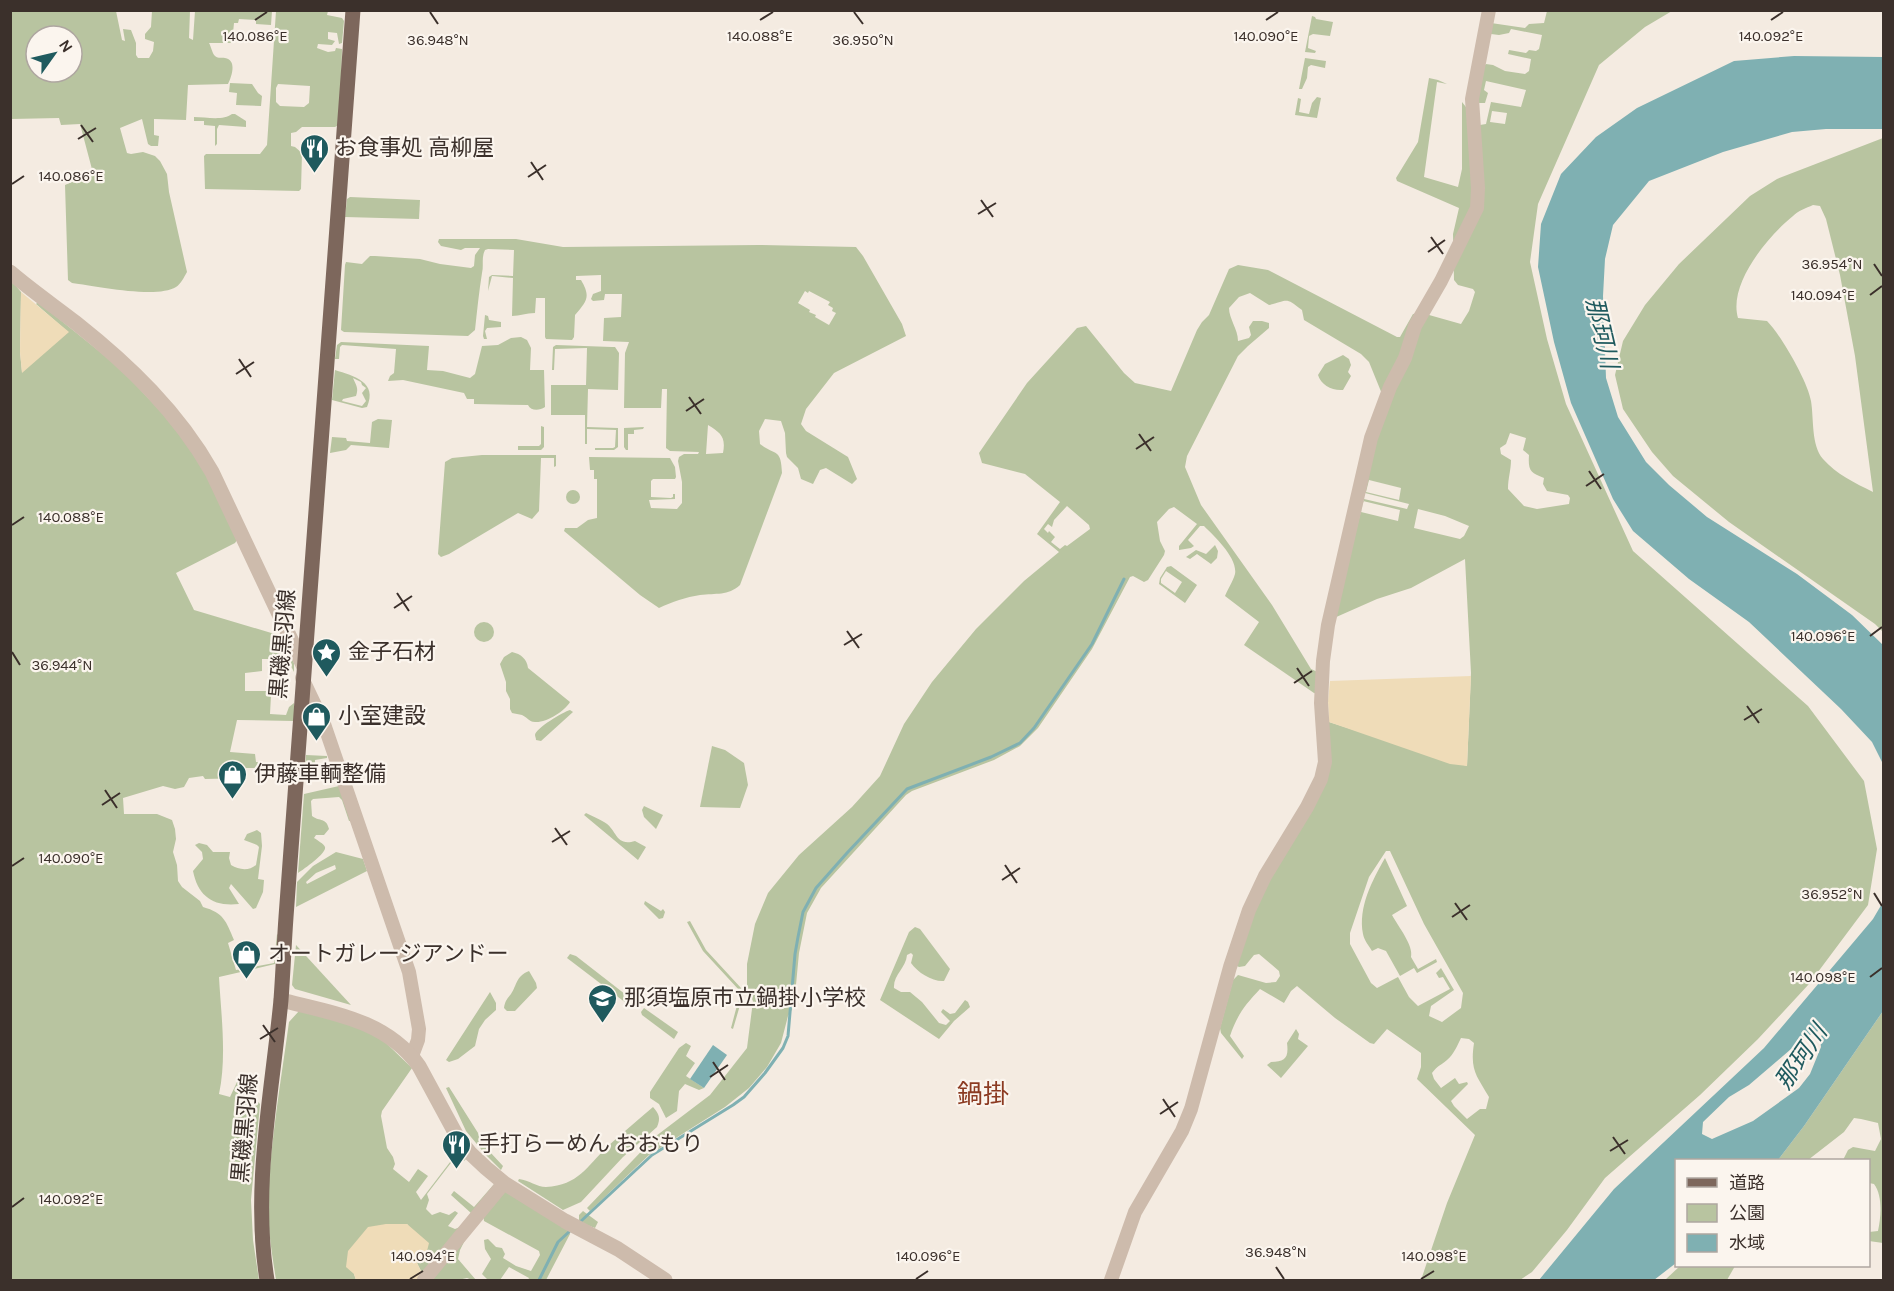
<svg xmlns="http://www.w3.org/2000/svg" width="1894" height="1291" viewBox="0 0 1894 1291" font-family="Karla,'Noto Sans JP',sans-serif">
<rect width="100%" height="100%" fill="#f4ebe1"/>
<g fill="#b8c4a0" fill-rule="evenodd">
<path d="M 10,11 L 116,11 L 122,40 L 125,41 L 123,29 L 131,30 L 136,43 L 136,55 L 138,58 L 149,58 L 153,51 L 154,42 L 145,39 L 145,34 L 151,27 L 152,11 L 190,11 L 189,38 L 193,40 L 195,11 L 272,11 L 271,25 L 256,24 L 256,20 L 239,19 L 238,23 L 234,23 L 232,43 L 209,43 C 211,46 212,53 215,56 C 219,59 221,57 225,58 C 237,60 232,76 228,84 L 188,85 L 186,120 L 154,119 L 154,135 L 159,136 L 158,146 L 151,146 L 148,144 L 142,119 L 120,128 L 127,153 L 131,154 L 143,152 L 155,156 L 160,161 L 167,174 L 169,192 L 187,272 C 184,277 181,284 176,287 C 157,299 95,286 72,283 L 68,280 L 65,185 L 93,173 L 80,124 L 61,125 L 59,118 L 11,119 ZM 36,36 L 72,36 L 72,72 L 36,72 Z"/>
<path d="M 276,11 L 328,11 L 327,15 L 342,18 L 344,21 L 342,43 L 339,44 L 337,33 L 328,32 L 328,39 L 335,41 L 332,45 L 318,44 L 317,48 L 328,52 L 335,51 L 336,48 L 342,49 L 340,124 L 335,127 L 302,127 L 296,132 L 291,133 L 291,146 L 295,147 L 302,153 L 301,189 L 299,191 L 205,189 L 204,156 L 206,154 L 260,154 L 267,145 ZM 278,84 L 310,86 L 309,103 L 304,107 L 280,106 L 276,102 L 276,88 Z"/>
<path d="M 1547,11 L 1672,11 L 1645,27 L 1599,65 L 1538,204 L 1530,262 L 1547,339 L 1566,404 L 1633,551 L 1808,706 L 1864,781 L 1877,849 L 1868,905 L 1809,984 L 1758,1039 L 1700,1095 L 1605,1178 L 1567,1230 L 1532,1272 L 1520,1280 L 1421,1280 L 1447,1203 L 1475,1135 L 1417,1079 L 1421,1067 L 1421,1053 L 1387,1029 L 1374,1044 L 1370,1043 L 1335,1018 L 1297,986 L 1291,991 L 1284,1003 L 1260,989 C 1245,1005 1237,1015 1230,1036 L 1244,1056 L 1242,1059 L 1221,1033 L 1220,1028 L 1233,980 L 1238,975 L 1266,983 L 1276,982 L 1280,976 L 1279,971 L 1259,954 L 1254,955 L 1245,966 L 1239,967 L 1235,965 L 1250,914 L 1328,764 L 1329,722 L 1467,766 L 1471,673 L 1465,559 L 1411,588 L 1377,599 L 1334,618 L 1364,499 L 1407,509 L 1409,504 L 1365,493 L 1382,394 L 1369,362 L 1361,354 L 1304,320 L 1302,310 C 1285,297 1289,300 1269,305 L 1250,293 L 1239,297 L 1229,308 C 1229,319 1238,329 1238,341 L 1249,338 L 1251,335 L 1249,327 L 1253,321 L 1262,321 L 1269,323 L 1269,328 L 1248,346 L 1238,356 L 1187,456 L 1185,467 L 1201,505 L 1272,605 L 1311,669 L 1320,673 L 1319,694 L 1314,693 L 1244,645 L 1259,622 L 1225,596 C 1228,589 1233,581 1235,574 C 1238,558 1214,536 1204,526 L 1200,526 L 1188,540 L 1194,546 L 1191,548 L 1179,550 L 1179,546 L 1197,524 L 1174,507 L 1169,509 L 1157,522 L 1160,541 L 1165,551 L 1164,555 L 1148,580 L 1144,582 L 1133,576 L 1130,577 L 1092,649 L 1038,728 L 1020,746 L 994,760 L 912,791 L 906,795 L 821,888 L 807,913 L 799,953 L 794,1006 L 788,1016 L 781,1043 L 767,1067 L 749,1088 L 725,1107 L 649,1155 L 590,1211 L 587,1208 L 656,1136 L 710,1095 L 747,1048 L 753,1001 L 747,988 L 747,964 L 755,924 L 768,893 L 799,855 L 852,807 L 880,776 L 904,724 L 932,682 L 976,629 L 1024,581 L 1059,552 L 1037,534 L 1060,502 L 1025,474 L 982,463 L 979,453 L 1027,383 L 1077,328 L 1086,326 L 1124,373 L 1135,383 L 1171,391 L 1197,330 L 1202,322 L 1209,315 L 1229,269 L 1238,265 L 1268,270 L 1397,337 L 1400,337 L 1413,314 L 1422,313 L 1461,324 L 1469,311 L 1475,292 L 1473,289 L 1458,285 L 1454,280 L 1453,234 L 1459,208 L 1397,181 L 1396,178 L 1418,142 L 1429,78 L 1438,80 L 1447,84 L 1437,82 L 1424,177 L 1458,187 L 1462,169 L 1462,102 L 1480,125 L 1486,124 L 1491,102 L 1521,107 L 1526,90 L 1486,81 L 1484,90 L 1488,93 L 1485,103 L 1476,103 L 1482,68 L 1486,64 L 1493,65 L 1505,71 L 1525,74 L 1529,71 L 1531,59 L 1508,54 L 1509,50 L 1526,53 L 1529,50 L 1536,51 L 1539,49 L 1542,35 L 1511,29 L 1509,33 L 1499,35 L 1491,34 L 1491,23 L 1525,28 L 1529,24 L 1544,23 ZM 1492,111 L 1507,113 L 1505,124 L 1490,122 ZM 1510,433 L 1526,438 L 1523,450 L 1529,455 C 1528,470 1530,473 1544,478 L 1543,484 L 1547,491 L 1568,495 L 1570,498 L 1569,504 L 1537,509 L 1524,506 L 1508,489 C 1508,478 1511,470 1511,460 L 1501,454 L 1500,448 L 1506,444 ZM 1369,480 L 1401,488 L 1399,500 L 1366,492 ZM 1363,501 L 1400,510 L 1398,521 L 1361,512 ZM 1067,506 L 1089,525 L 1090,529 L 1067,546 L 1065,545 L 1060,549 L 1051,542 L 1055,537 L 1049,531 L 1048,533 L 1044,529 L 1048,524 L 1052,527 L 1054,520 ZM 1418,509 L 1445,516 L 1469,526 L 1464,536 L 1460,539 L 1414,528 ZM 1386,851 L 1390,851 L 1424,924 L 1463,993 L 1461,1008 L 1442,1022 L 1429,1016 L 1431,1006 L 1454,990 L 1441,968 L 1436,973 L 1439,978 L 1443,977 L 1450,989 L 1418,1006 L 1409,997 L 1398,977 L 1377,988 L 1371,983 L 1350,944 L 1350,933 L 1369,877 ZM 1461,1038 L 1469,1039 L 1474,1043 C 1470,1070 1476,1075 1489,1097 L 1486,1109 L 1480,1109 L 1467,1119 L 1454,1106 L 1451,1101 L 1468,1084 L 1467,1082 L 1459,1084 L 1455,1078 L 1441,1088 L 1434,1079 L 1432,1073 C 1438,1065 1440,1066 1447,1060 C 1454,1054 1457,1046 1461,1038 Z"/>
<path d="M 1312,16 L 1315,17 L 1316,19 L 1333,22 L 1330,36 L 1313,34 L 1309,36 L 1308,48 L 1316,51 L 1315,53 L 1305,52 Z"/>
<path d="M 1305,58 L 1326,61 L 1325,68 L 1311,65 L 1308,67 L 1307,78 L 1302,89 L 1299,89 Z"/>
<path d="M 230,83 L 252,84 L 258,93 L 262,96 L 261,106 L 236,105 L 237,93 L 229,92 Z"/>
<path d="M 1317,97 L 1321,98 L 1317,118 L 1295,115 L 1298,98 L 1301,99 L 1299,112 L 1309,114 L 1312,103 Z"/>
<path d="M 232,114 L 235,114 L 246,121 L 246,127 L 219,125 L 217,129 L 217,144 L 215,146 L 215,126 L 204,125 L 204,121 L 194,121 L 194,117 C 206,117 223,121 232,114 Z"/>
<path d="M 1883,138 L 1883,632 L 1875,624 L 1729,522 L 1673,476 L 1652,452 L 1623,409 L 1615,375 L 1623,341 L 1645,305 L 1679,264 L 1750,196 L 1777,179 ZM 1813,205 L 1820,206 L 1826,219 L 1840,275 L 1855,356 L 1873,492 C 1855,483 1836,474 1823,459 C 1811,445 1814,419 1811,401 C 1808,382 1781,335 1767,321 L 1738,318 C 1728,284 1768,236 1793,216 C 1798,211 1806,208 1813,205 Z"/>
<path d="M 350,197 L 420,200 L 419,219 L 345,217 L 347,199 Z"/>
<path d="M 439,239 L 516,239 L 563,247 L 758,245 L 856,247 L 863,256 L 902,324 L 906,336 L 834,373 L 806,409 L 801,424 L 806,431 L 848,457 L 857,479 L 852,484 L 826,468 L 820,470 L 813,484 L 801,479 L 798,468 L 787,457 L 786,453 L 785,433 L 781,421 L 765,419 L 759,431 L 760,444 C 776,456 781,448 782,473 L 740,585 C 728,596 716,593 700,595 C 686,597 672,602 659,608 L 640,595 L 564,531 L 565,528 L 577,528 L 588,520 L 597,518 L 597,479 L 594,479 L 594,470 L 590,470 L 589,457 L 670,458 L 675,467 L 676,477 L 675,479 L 653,479 L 651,481 L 651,497 L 671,498 L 673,497 L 673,494 L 675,494 L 675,499 L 649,500 L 651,508 L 677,509 L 682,503 L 682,482 L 678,461 L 679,457 L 684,454 L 698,454 L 699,452 L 670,451 L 666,448 L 667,389 L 662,389 L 661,408 L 624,408 L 625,353 L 629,342 L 603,341 L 604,318 L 621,317 L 622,294 L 605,294 L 604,300 L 593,301 L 591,299 L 593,294 L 601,291 L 601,275 L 576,276 L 576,280 L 581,280 C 591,297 587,301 575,315 L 574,337 L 572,340 L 546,339 L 545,337 L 545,298 L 536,298 L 535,313 C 526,313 520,316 512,316 L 513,278 L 492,276 L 488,291 L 489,277 L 492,275 L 513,276 L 514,250 L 488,249 L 485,250 C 481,258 484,265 482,273 C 479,292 477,311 475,330 L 468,336 L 344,332 L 341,330 L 345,265 L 346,262 L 362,264 L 370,256 L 375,256 L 420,259 L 440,264 L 471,268 L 474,266 L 475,255 L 480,248 L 465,248 L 461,250 L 441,246 L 438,242 ZM 805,291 L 808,293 L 809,291 L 830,302 L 828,305 L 833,308 L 832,311 L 836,313 L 829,325 L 815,317 L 816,315 L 809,312 L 810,310 L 798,303 ZM 708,425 C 721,433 726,437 723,453 L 706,454 Z"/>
<path d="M 10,279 L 21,292 L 20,352 L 22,372 L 68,332 L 36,304 L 38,302 L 120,368 L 194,447 L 237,540 L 235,543 L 176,573 L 194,610 L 278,635 L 294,663 L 294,672 L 289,662 L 285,659 L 262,659 L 262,671 L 245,673 L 245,691 L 269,691 L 271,695 L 270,714 L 286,715 L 289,707 L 294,703 L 294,721 L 237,720 L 230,752 L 255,754 L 256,762 L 273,763 L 272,768 L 246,768 L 244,778 L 205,779 L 203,776 L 189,778 L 184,787 L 175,789 L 163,786 L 123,798 L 124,814 L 157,814 L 172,820 L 175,829 L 176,839 L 173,852 L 177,865 L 178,881 L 182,887 L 200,901 L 203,907 C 224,913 226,921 234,940 L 228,943 L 236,970 L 274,963 L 277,934 L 278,935 L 275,964 L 219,977 C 221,1014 227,1057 219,1094 L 230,1097 L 237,1082 L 250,1083 L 252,1095 L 260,1104 L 251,1200 L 253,1240 L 259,1280 L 11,1280 Z"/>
<path d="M 485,315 L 488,316 L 489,320 L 501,322 L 501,327 L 487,328 L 485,331 L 487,339 L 484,339 L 483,336 Z"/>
<path d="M 521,337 L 527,340 L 531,348 L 530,370 L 544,370 L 545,407 C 539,411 531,411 528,405 L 474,404 L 474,399 L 467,399 L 464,393 L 403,380 L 388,381 L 390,376 L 394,373 L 396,349 L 342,345 L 340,347 L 339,359 L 335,359 L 337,345 L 341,342 L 429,346 L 427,370 L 443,371 L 470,378 L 475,374 L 482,346 L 498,345 L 511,338 Z"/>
<path d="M 556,345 L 612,347 L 615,347 L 619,353 L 618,390 L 588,389 L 587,427 L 618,428 L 618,447 L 614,450 L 595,450 L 595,448 L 613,448 L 615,447 L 616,430 L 587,429 L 587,444 L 585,444 L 585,415 L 551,415 L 551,385 L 586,385 L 587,348 L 555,349 L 554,370 L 552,370 L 553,347 Z"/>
<path d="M 1343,355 L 1349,359 L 1351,365 L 1348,372 L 1351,376 L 1343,390 C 1332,391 1321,385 1318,375 L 1325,364 Z"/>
<path d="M 335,370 C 354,376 378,382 367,407 L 362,408 L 332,400 ZM 353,378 L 361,382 L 362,385 L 366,388 L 362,393 L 366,401 L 362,406 L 342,401 L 343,399 L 356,396 C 359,388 356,385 353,378 Z"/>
<path d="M 378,419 L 392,420 L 389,448 L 351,445 L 346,450 L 330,453 L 332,437 L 346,438 L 347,441 L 370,443 L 372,422 Z"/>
<path d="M 541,426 L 544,427 L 544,447 L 541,450 L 518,450 L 518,446 L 539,446 L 541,444 Z"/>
<path d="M 644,427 L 643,429 L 634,430 L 634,434 L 628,434 L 628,450 L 626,450 L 624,447 L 624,428 Z"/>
<path d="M 482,455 L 556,455 L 556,466 L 554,467 L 554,458 L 541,458 L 539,511 L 532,519 L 518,513 L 449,554 L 441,557 L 438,554 L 445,462 L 452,458 Z"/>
<circle cx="573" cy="497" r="7"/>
<path d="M 1215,545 L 1218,551 L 1217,558 L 1211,564 L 1197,554 L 1190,559 L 1186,557 L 1196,550 L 1206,554 Z"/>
<path d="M 1171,566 L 1197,585 L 1185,603 L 1159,584 L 1160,578 L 1167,567 ZM 1166,571 L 1182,582 L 1175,593 L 1161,583 L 1161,579 Z"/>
<circle cx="484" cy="632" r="10"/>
<path d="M 512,652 C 521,654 527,659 528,668 L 570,702 C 565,711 546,723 535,722 C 529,722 527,717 522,715 C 519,714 515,714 512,713 L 510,709 L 510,699 L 506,691 L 506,682 L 500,664 L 504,657 Z"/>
<path d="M 570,710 L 573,712 L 541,741 L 536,740 C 536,738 535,736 535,735 C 536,728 563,712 570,710 Z"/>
<path d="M 712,746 L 725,750 L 744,763 L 748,785 L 740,808 L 700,807 Z"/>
<path d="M 306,755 L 327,756 L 327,758 L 315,760 L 315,772 L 313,772 L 309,767 L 305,767 Z"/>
<path d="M 339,786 L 352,821 L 349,821 L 342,800 L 339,797 L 313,799 L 311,801 L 312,816 C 320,822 326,817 329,829 L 324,835 L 316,835 L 314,838 C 317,840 324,844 325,847 C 327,853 304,869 298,873 L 304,794 Z"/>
<path d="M 644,806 L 663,815 L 656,829 L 644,817 L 642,810 Z"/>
<path d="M 586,813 C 592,816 599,819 604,822 C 617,829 615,847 635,841 L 646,847 L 638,860 L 584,815 Z"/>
<path d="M 257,830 L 261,833 L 262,846 L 258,879 L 264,880 L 263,892 L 256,908 L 253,909 L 231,884 L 229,888 L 239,904 C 213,907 198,896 193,871 L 203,859 L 202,852 L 195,845 L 199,843 L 207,845 L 213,852 L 230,852 L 229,858 L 231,865 C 239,870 249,871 256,865 L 259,847 L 257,845 L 244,840 L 247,834 Z"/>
<path d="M 336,852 L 363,859 L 367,871 L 296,907 L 297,882 L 313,866 ZM 335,865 L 336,869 L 307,884 L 306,882 L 316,873 Z"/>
<path d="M 1385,858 L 1407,906 L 1392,915 C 1398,926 1414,946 1411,957 L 1418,969 L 1436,959 L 1437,962 L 1417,973 L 1414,968 L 1400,976 L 1386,951 L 1378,948 L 1372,951 C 1369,946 1364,940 1363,934 C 1358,907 1372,881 1385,858 Z"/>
<path d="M 645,901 L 661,911 L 663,909 L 665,912 L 663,918 L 659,919 L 644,904 Z"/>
<path d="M 690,921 L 706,950 L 741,988 L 743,995 L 733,1029 L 731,1028 L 740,994 L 739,990 L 703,951 L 687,922 Z"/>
<path d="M 915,927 L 920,929 L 950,969 L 944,981 C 933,982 918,973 911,963 L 913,955 L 911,953 L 907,955 C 906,968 893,975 894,988 L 901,992 L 910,992 L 922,1002 L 939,1023 L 946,1025 L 950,1021 L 941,1012 L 943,1009 L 950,1014 L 955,1013 L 965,1000 L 968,1002 L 970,1007 L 954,1021 L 939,1039 L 880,1000 L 909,932 Z"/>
<path d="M 296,945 L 351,1005 L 295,989 L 292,985 Z"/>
<path d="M 570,954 L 576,956 L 630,998 L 626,1003 L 567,958 Z"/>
<path d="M 529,971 L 536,983 L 537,988 L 515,1011 L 507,1011 L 504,1008 C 505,1001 507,999 511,994 C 517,985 516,976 529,971 Z"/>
<path d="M 490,992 L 496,1003 L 496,1010 L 485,1020 L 479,1029 L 475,1046 L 458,1059 L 449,1062 L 446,1060 Z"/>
<path d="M 644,1008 L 678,1032 L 674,1039 L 642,1015 L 641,1012 Z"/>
<path d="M 299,1011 L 355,1023 L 386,1043 L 412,1068 L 382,1111 L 381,1116 L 387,1148 L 393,1157 L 395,1164 L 393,1169 L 409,1182 L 418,1169 L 428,1176 L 416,1192 L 421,1200 L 457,1153 L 466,1159 L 464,1161 L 457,1155 L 427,1194 L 429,1200 L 426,1209 L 432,1215 L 440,1212 L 449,1215 L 455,1211 L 458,1213 L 448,1226 L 455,1229 L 460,1227 L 424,1272 L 421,1271 L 417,1263 L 427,1251 L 407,1224 L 386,1224 L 354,1274 L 356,1280 L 276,1280 C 272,1253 267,1225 268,1197 C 271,1139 281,1080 289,1022 Z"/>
<path d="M 1883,1011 L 1883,1243 L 1869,1241 L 1869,1232 L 1878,1231 C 1881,1217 1883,1196 1874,1184 L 1869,1183 L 1868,1160 L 1843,1160 L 1848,1150 L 1853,1147 L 1875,1151 L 1881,1139 L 1878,1123 L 1861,1119 L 1854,1118 L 1844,1132 L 1808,1160 L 1778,1160 L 1804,1126 Z"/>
<path d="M 1296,1029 L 1299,1034 L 1298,1039 L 1308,1046 L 1281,1078 L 1267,1065 L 1271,1062 C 1285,1062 1289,1058 1287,1043 Z"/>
<path d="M 686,1043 L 691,1046 L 686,1056 L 695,1063 L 686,1076 L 704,1088 L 699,1090 L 685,1084 L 679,1091 L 677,1111 L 666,1118 L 659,1104 L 650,1098 L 650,1092 L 679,1048 Z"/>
<path d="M 449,1087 L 490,1152 L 503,1166 L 501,1170 L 486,1155 L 466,1131 L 446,1088 Z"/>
<path d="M 653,1107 C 659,1114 661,1118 657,1127 L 623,1157 L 581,1202 L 563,1210 L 518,1181 L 519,1179 C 529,1180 537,1187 546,1187 C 579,1185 586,1167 607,1147 C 622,1133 638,1120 653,1107 Z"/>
<path d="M 495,1183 L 495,1188 L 471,1213 L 451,1195 L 454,1191 L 474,1207 Z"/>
<path d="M 502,1188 L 569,1227 L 570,1234 L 546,1280 L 528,1280 L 529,1278 L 509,1267 L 500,1280 L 488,1280 L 482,1274 L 491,1259 L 485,1249 L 484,1240 L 488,1239 L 496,1247 L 502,1248 L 505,1254 L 503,1258 L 516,1266 L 531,1271 L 540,1255 L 539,1251 L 484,1221 L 483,1213 Z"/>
<path d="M 583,1211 L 598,1222 L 595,1228 L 579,1222 L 579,1215 Z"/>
<path d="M 466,1238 L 460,1250 L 458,1259 L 476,1280 L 472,1280 L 467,1278 L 458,1280 L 429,1280 Z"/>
<path d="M 1680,1266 L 1735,1266 L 1727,1280 L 1665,1280 Z"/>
</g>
<g fill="#efdcb8">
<path d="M 21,292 L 69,332 L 22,373 L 20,352 Z"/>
<path d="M 1471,676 L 1467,766 L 1450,764 L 1329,722 L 1328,701 L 1330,681 Z"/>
<path d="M 386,1224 L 407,1224 L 429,1243 L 427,1251 L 417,1263 L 421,1271 L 424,1272 L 418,1280 L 356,1280 L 354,1274 L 346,1267 L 348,1251 L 368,1227 Z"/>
</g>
<g fill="#7fb0b2" fill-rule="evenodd">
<path d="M 1794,56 L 1883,57 L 1883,129 L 1826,129 L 1792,132 L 1723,152 L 1649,181 L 1613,225 L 1605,259 L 1603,296 L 1606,378 L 1618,417 L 1646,462 L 1669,485 L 1707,517 L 1797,574 L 1852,615 L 1883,645 L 1883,764 L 1872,742 L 1841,709 L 1749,622 L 1689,579 L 1633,531 L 1613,499 L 1571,403 L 1554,342 L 1538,267 L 1541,224 L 1561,174 L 1596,137 L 1637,108 L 1734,61 Z"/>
<path d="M 1883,902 L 1883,1011 L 1804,1126 L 1778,1160 L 1676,1160 L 1676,1263 L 1654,1280 L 1539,1280 L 1614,1189 L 1764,1048 L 1841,957 L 1873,919 ZM 1825,1028 L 1820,1039 L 1821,1047 L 1810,1074 L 1799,1088 L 1753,1121 L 1712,1139 L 1702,1134 L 1703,1122 L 1729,1097 L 1749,1085 L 1805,1037 Z"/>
<path d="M 713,1045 L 727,1055 L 704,1088 L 690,1079 Z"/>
</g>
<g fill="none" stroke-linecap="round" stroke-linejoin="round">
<g stroke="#7fb0b2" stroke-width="3">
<path d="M 580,1222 L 652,1155 L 733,1105 L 744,1097 L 765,1073 L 783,1048 L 788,1036 L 795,954 L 798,937 L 803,912 L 816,888 L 847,853 L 907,789 L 991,757 L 1020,743 L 1034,728 L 1092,644 L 1124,579"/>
<path d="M 539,1280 L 558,1242 L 571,1230"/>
</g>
<g stroke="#cdbbac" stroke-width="14">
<path d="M 302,678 L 324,724 L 409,972 L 419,1029 L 418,1040 L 412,1056"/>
<path d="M 424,1280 L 504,1183"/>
<path d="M 1111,1280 L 1135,1212 L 1182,1131 L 1191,1109 L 1230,967 L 1249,910 L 1265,876 L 1307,807 L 1321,779 L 1325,762 L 1321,703 L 1323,661 L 1328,625 L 1371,438 L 1390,387 L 1405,358 L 1415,326 L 1441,281 L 1477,208 L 1478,188 L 1472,99 L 1489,10"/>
</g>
<g stroke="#cdbbac" stroke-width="15">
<path d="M 10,272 C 31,290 54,306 76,323 C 129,365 178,412 212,472 L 303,665"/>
<path d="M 281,1000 C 332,1013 386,1020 419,1066 L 458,1138 L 470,1153 L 486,1168 L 504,1183 L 565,1221 L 618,1249 L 665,1280"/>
</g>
<path stroke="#7d675c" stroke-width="15" d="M 267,1280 C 252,1187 272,1094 281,1000 C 283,973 284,945 286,917 C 306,615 331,313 353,10"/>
</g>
<path fill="none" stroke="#3b302b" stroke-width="2" d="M 430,12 L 438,24M 854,12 L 863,24M 255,20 L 267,12M 760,20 L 773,12M 1266,20 L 1278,12M 1771,20 L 1783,12M 81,125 L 93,142M 78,139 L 96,128M 531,162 L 543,180M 528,177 L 546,165M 12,184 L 24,176M 981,200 L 993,217M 978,214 L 996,203M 1431,237 L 1443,254M 1428,252 L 1445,240M 1874,264 L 1882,276M 1870,295 L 1882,286M 239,359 L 251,377M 236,374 L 254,362M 689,397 L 701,414M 686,411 L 704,399M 1139,434 L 1151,451M 1136,449 L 1154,437M 1589,471 L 1601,489M 1586,486 L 1604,474M 12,525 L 24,517M 397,593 L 409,611M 394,608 L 412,596M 847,631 L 859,648M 1870,636 L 1882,627M 844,645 L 862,634M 12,652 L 20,665M 1297,668 L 1309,686M 1294,683 L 1312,671M 1747,706 L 1759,723M 1744,720 L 1762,709M 105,790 L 117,808M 102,805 L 120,793M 555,828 L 567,845M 552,842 L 570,831M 1005,865 L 1017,883M 12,866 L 24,858M 1002,880 L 1020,868M 1874,893 L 1882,906M 1455,903 L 1467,920M 1452,917 L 1470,905M 1870,977 L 1882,968M 263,1025 L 275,1042M 260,1039 L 278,1028M 713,1062 L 725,1080M 710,1077 L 728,1065M 1163,1099 L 1175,1117M 1160,1114 L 1178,1102M 1613,1137 L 1625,1154M 1610,1151 L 1628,1140M 12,1207 L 24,1198M 1276,1267 L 1284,1279M 410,1279 L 423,1271M 916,1279 L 928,1271M 1421,1279 L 1434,1271"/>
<defs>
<symbol id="restaurant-pin" viewBox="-11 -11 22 30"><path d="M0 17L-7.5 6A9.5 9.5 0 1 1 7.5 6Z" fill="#1f5a5e" stroke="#fbf5ee"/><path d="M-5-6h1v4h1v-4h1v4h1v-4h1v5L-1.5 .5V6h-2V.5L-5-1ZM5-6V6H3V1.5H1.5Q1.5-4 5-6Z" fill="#fff"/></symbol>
<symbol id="sight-pin" viewBox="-11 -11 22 30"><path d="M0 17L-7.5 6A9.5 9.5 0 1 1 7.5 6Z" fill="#1f5a5e" stroke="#fbf5ee"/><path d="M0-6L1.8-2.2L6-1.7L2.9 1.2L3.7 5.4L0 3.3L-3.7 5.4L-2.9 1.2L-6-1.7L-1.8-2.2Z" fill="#fff"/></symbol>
<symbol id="shop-pin" viewBox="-11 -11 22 30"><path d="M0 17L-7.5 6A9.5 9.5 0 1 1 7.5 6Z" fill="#1f5a5e" stroke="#fbf5ee"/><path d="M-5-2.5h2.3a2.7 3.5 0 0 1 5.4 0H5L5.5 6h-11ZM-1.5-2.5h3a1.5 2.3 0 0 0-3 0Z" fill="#fff"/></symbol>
<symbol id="school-pin" viewBox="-11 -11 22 30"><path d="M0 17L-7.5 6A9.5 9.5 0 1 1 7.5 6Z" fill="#1f5a5e" stroke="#fbf5ee"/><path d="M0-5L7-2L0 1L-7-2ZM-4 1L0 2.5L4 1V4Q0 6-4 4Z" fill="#fff"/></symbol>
</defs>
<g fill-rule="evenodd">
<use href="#restaurant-pin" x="298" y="132" width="33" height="45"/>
<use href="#sight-pin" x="310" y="636" width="33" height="45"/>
<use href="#shop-pin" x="300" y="700" width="33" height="45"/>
<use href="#shop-pin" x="216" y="758" width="33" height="45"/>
<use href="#shop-pin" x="230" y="938" width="33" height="45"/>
<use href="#school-pin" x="586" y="982" width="33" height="45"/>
<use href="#restaurant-pin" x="440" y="1128" width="33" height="45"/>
</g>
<g text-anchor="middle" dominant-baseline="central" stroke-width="4.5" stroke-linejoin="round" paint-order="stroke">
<g font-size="22" fill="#3b302b" stroke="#fbf5ee" text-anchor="start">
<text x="335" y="148">お食事処 高柳屋</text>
<text x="348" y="652">金子石材</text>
<text x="338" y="716">小室建設</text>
<text x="254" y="774">伊藤車輌整備</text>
<text x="268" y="954">オートガレージアンドー</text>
<text x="624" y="998">那須塩原市立鍋掛小学校</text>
<text x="478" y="1144">手打らーめん おおもり</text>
</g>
<g font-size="22" fill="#3b302b" stroke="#fbf5ee">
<text transform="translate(283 644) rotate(-85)">黒磯黒羽線</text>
<text transform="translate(245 1128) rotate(-85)">黒磯黒羽線</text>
</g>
<g font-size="24" font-style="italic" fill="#1f5a5e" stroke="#fbf5ee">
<text transform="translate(1602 333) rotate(77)">那珂川</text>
<text transform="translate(1801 1057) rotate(-56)">那珂川</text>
</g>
<g font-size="26" fill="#8c3b22" stroke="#fbf5ee">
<text x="983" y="1094">鍋掛</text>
</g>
</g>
<g font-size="15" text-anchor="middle" fill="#3b302b" stroke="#fbf5ee" stroke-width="4.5" stroke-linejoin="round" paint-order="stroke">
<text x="255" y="41">140.086°E</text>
<text x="760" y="41">140.088°E</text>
<text x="1266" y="41">140.090°E</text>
<text x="1771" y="41">140.092°E</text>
<text x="438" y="45">36.948°N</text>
<text x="863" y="45">36.950°N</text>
<text x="71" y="181">140.086°E</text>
<text x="1832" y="269">36.954°N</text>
<text x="1823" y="300">140.094°E</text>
<text x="71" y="522">140.088°E</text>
<text x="1823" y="641">140.096°E</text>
<text x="62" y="670">36.944°N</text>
<text x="71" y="863">140.090°E</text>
<text x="1832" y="899">36.952°N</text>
<text x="1823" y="982">140.098°E</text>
<text x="71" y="1204">140.092°E</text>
<text x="1276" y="1257">36.948°N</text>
<text x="423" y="1261">140.094°E</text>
<text x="928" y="1261">140.096°E</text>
<text x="1434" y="1261">140.098°E</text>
</g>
<rect width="1894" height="1291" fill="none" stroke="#3b302b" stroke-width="24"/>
<rect x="1675" y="1159" width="195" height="108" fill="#fbf5ee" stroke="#aea6a0" stroke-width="1.5"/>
<rect x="1687" y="1178" width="30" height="9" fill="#7d675c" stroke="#aea6a0" stroke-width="1.5"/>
<text x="1729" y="1189" font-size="18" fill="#3b302b">道路</text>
<rect x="1687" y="1204" width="30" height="18" fill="#b8c4a0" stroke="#aea6a0" stroke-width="1.5"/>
<text x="1729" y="1219" font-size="18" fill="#3b302b">公園</text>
<rect x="1687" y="1234" width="30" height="18" fill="#7fb0b2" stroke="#aea6a0" stroke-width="1.5"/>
<text x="1729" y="1249" font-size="18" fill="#3b302b">水域</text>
<g transform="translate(54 54) rotate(56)"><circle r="28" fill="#fbf5ee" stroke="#aea6a0" stroke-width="1.5"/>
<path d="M0-4.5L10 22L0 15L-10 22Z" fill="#1f5a5e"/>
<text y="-9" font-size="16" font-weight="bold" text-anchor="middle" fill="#3b302b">N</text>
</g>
</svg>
